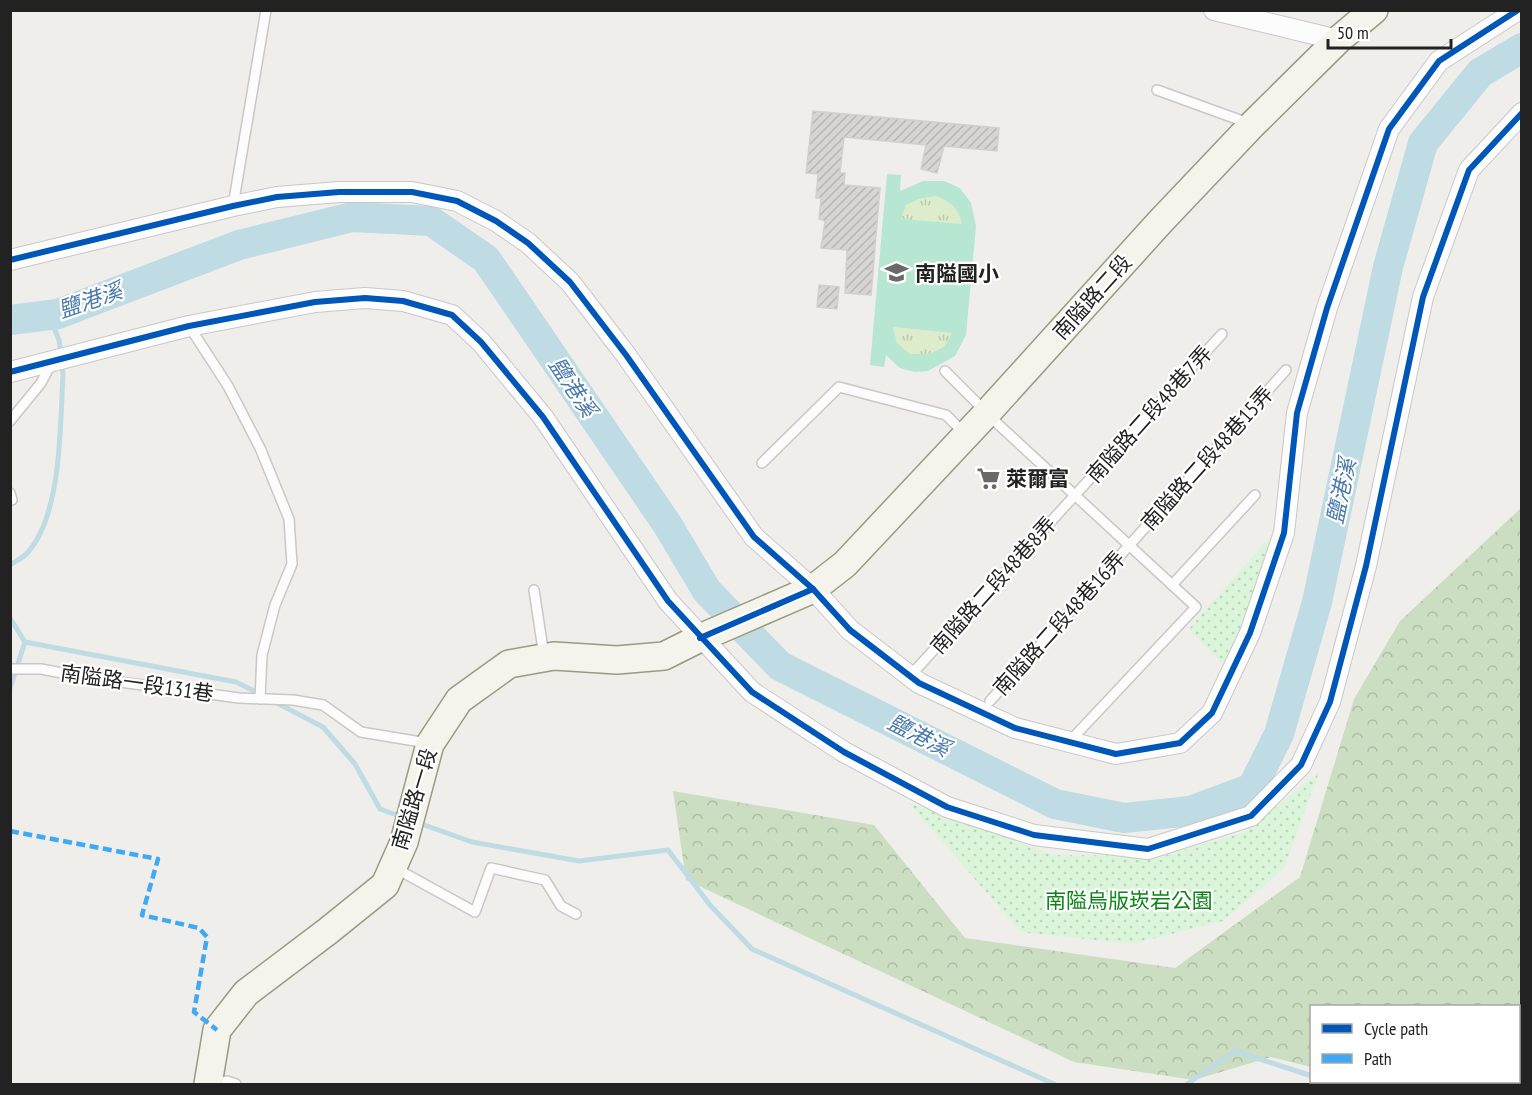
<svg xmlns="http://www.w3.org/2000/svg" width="1532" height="1095" viewBox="0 0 1532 1095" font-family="'PT Sans Narrow','Noto Sans TC',sans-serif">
<defs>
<pattern id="grass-tufts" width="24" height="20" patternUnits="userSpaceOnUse" patternTransform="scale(1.5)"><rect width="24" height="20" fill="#ddeccb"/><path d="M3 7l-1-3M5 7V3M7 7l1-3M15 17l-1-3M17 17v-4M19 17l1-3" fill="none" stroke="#bdcaae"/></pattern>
<pattern id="forest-crowns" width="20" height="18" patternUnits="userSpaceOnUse" patternTransform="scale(1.5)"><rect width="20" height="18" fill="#cbdec1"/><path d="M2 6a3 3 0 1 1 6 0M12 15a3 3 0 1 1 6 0" fill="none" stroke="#aebea6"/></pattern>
<pattern id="park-dots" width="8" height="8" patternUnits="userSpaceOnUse" patternTransform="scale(1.5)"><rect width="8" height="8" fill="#daf5da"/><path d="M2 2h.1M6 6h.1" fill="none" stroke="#bbd2bb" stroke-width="1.8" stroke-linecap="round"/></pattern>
<pattern id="building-hatch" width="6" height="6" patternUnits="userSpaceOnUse" patternTransform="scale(1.5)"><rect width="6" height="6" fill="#d7d4d2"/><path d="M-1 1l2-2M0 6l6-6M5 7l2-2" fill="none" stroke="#b8b6b4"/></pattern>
</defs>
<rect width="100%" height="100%" fill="#f0eeeb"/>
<g fill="url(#grass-tufts)">
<path d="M 936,196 C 953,203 957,207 963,225 L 901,219 L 906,205 L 919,199 Z"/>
<path d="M 892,327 L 952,333 L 945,347 L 929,354 L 910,354 L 897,343 Z"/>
</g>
<path fill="url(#forest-crowns)" d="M 1521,508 L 1521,1084 L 1378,1084 L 1366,1082 L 1518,1082 L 1518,1006 L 1312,1006 L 1311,1067 L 1271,1057 L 1194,1080 L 1074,1062 L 686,880 L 673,791 L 874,825 L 965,938 L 1175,968 L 1300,877 L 1354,699 L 1400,621 Z"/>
<g fill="url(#park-dots)">
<path d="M 1270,537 L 1251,606 L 1226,667 L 1189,629 Z"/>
<path d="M 1319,772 L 1284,868 L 1223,921 L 1132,944 L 1021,932 L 908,802 L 1053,855 L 1163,856 L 1245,832 Z"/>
</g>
<path fill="#b7e6d2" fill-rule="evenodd" d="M 887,174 L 901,175 L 900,191 L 923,181 L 944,181 L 960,188 L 971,203 L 976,226 L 966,335 L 955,356 L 928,371 L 915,372 L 900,368 L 886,355 L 884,367 L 870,365 ZM 936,196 C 952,202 958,208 962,224 L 901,219 L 906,205 L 919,199 ZM 893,327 L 952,333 L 944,347 L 929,354 L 910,354 L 897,343 Z"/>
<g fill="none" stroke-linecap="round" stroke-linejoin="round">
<g stroke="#bfdbe3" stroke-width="5">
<path d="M 49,315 L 59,340 L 61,354"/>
<path d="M 10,565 C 16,561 25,557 29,551 C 62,512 60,424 63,375 L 62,363"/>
<path d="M 10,618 L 25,642 L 10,688"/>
<path d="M 25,642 L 236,682 L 260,694"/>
<path d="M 273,701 L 323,727 L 355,764 L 380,809 L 402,817"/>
<path d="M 416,822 L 472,842 L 579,861 L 668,850 L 710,905 L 752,949 L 1054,1084"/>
<path d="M 1329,1082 L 1339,1084"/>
<path d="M 1187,1084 L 1235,1051 L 1312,1076"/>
</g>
<path stroke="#bfdbe3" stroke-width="30" d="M 10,320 L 58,314 L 239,245 L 352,217 L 431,221 L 486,259 L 667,524 L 707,591 L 780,666 L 1055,804 L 1124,818 L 1190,811 L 1252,788 L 1279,734 L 1317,602 L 1388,267 L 1423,143 L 1480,73 L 1522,48"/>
</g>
<g fill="url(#building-hatch)" stroke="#d3d0cc" stroke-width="1.5">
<path d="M 813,111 L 999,128 L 997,151 L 944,146 L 937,173 L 921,169 L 926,145 L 844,137 L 840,173 L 845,173 L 844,185 L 880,188 L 871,295 L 845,293 L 847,250 L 821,248 L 825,221 L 819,219 L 821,198 L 816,198 L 818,174 L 806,173 Z"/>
<path d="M 819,285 L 839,287 L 837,309 L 817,307 Z"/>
</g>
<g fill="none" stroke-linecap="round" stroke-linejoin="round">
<defs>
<g id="lane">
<path d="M 1157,90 L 1248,123"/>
<path d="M 233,206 L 266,10"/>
<path d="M 189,326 L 228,386 L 260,448 L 289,519 L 292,564 L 275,605 L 262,655 L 260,699"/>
<path d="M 945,371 L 1000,426 L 1196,607 L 1069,742"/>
<path d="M 10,421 L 41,383 L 51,364"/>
<path d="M 762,463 L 839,387 L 946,415 L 964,433"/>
<path d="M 10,493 L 12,500"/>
<path d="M 1172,585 L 1255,495"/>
<path d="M 534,590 L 544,656"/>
<path d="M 10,669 L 41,669 L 83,677 L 239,698 L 293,700 L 323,705 L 361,732 L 427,743"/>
<path d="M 910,676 L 1222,334"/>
<path d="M 990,701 L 1286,370"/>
<path d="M 395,868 L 475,912 L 491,868 L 545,880 L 561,906 L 576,914"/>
<path d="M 211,1084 L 227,1081 L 236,1084"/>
</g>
<g id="street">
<path d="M 1214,10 L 1338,40"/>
<path d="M 10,260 L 233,206 L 277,197 L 339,192 L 412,192 L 457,201 L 496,221 L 528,243 L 570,282 L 626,355 L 754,537 L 813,589 L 850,630 L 919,683 L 1015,728 L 1116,754 L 1180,743 L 1212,713 L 1250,633 L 1284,533 L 1297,413 L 1327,308 L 1389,129 L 1439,61 L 1518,10"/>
<path d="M 10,372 L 189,326 L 315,302 L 365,298 L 403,301 L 452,315 L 481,342 L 543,417 L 668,601 L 752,692 L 844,752 L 947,807 L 1034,835 L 1148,849 L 1251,816 L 1301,765 L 1330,702 L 1366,566 L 1423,297 L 1469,170 L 1522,113"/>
</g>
<path id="secondary" d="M 208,1084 L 217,1030 L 246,993 L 328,931 L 385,885 L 404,842 L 430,744 L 459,700 L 509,664 L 554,656 L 617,660 L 664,656 L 700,638 L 813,589 L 845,564 L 987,413 L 1160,222 L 1252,125 L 1338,40 L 1374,10"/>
</defs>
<use href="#lane" stroke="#c9c8c7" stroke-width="12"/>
<use href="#street" stroke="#c9c8c7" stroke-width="22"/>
<use href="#secondary" stroke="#999a82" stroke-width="30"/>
<use href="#lane" stroke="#fdfcfc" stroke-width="9"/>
<use href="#street" stroke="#fdfcfc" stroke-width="20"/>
<use href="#secondary" stroke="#f4f4ed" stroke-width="27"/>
<path stroke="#3fa9f5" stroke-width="4.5" stroke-dasharray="9 4.5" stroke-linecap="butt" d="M 10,831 L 158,859 L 142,915 L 199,928 L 207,937 L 194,1012 L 217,1030"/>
<defs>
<g id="cycleway">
<path d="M 10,260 L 233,206 L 277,197 L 339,192 L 412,192 L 457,201 L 496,221 L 528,243 L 570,282 L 626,355 L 754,537 L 813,589 L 850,630 L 919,683 L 1015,728 L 1116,754 L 1180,743 L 1212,713 L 1250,633 L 1284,533 L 1297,413 L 1327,308 L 1389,129 L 1439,61 L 1518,10"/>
<path d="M 10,372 L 189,326 L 315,302 L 365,298 L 403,301 L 452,315 L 481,342 L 543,417 L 668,601 L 752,692 L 844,752 L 947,807 L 1034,835 L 1148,849 L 1251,816 L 1301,765 L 1330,702 L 1366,566 L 1423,297 L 1469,170 L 1522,113"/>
<path d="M 700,638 L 813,589"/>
</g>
</defs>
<use href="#cycleway" stroke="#fff" stroke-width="10"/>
<use href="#cycleway" stroke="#0057b8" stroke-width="6"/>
</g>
<defs>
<symbol id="school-bare" viewBox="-9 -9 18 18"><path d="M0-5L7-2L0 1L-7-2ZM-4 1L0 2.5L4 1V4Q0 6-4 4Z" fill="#6a6968" stroke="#fff" stroke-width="2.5" paint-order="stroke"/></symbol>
<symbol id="supermarket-bare" viewBox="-9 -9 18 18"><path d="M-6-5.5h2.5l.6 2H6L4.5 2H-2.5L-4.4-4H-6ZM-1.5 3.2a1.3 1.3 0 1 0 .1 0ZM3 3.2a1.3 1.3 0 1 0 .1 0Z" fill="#6a6968" stroke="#fff" stroke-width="2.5" paint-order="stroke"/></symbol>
</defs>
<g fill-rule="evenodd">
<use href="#school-bare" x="880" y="256" width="33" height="33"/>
<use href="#supermarket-bare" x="972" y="462" width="33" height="33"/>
</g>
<g text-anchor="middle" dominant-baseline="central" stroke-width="4.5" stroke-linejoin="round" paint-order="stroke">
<g font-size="21" font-weight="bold" fill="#222" stroke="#fff" text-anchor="start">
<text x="915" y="273">南隘國小</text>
<text x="1006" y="478">萊爾富</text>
</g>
<g font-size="21" fill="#222" stroke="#fff">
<text transform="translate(1092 297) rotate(-48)">南隘路二段</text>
<text transform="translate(1149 414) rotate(-48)">南隘路二段48巷7弄</text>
<text transform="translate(1207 458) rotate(-48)">南隘路二段48巷15弄</text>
<text transform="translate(993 585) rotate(-48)">南隘路二段48巷8弄</text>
<text transform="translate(1059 623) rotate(-48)">南隘路二段48巷16弄</text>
<text transform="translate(137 683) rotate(8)">南隘路一段131巷</text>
<text transform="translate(414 799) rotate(-73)">南隘路一段</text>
</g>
<g font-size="21" fill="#0c8416" stroke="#fff">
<text x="1129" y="900">南隘烏版崁岩公園</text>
</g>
<g font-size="22" font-style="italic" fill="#4a7aab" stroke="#fff">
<text transform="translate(90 300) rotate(-19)">鹽港溪</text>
<text transform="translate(573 387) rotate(56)">鹽港溪</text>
<text transform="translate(1341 491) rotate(-78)">鹽港溪</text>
<text transform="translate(919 735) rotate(27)">鹽港溪</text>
</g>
</g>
<rect width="1532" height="1095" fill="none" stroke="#222222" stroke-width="24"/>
<rect x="1310" y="1005" width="210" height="78" fill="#ffffff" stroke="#a7a7a7" stroke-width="1.5"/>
<rect x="1322" y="1024" width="30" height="9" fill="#0057b8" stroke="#a7a7a7" stroke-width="1.5"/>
<text x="1364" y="1035" font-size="18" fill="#222222">Cycle path</text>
<rect x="1322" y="1054" width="30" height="9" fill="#3fa9f5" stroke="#a7a7a7" stroke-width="1.5"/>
<text x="1364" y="1065" font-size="18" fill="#222222">Path</text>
<path d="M1328 39v9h123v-9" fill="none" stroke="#222222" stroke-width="3"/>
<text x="1337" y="39" font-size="18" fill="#222222" stroke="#ffffff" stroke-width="4.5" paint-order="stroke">50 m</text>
</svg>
